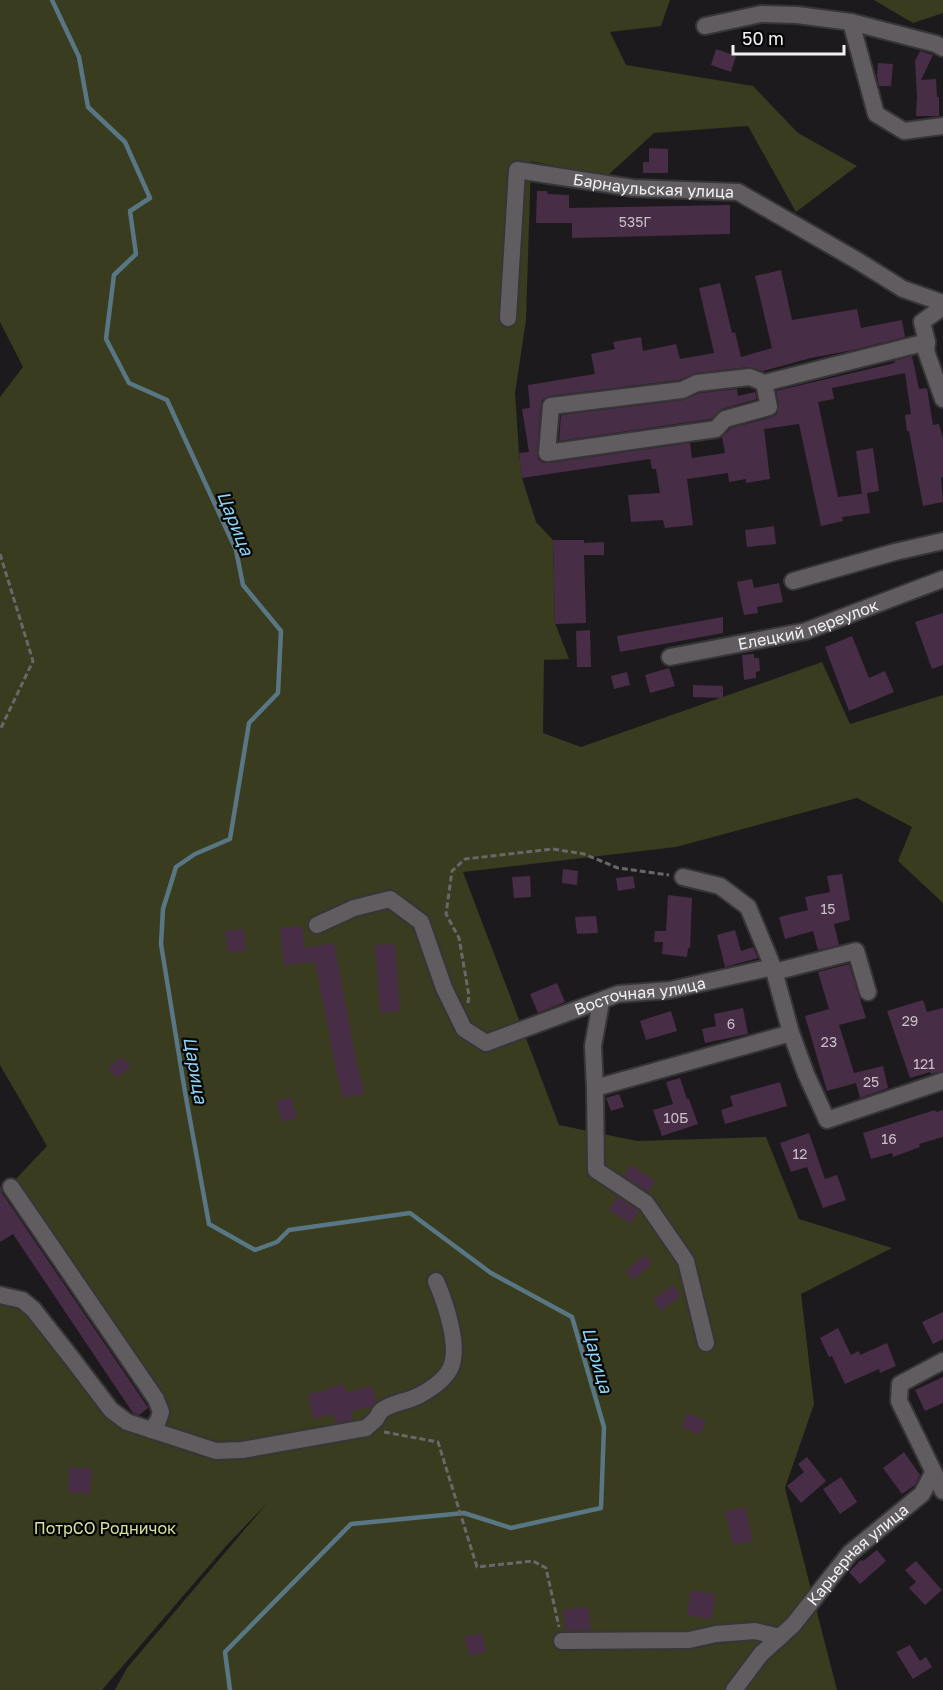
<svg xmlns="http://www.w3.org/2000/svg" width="943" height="1690" viewBox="0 0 943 1690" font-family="'Golos Text',sans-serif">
<rect width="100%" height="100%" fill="#1d1a1e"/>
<g fill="#393c1e">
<path d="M 0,0 L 670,0 L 661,26 L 610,32 L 626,65 L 753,86 L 798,133 L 857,166 L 796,212 L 748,126 L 654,133 L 606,177 L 531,161 L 526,320 L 515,393 L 519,453 L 522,478 L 536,522 L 553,540 L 555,623 L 569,659 L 544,660 L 543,733 L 581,747 L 822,662 L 850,724 L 943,695 L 943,903 L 898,861 L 912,827 L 857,798 L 676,847 L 463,872 L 559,1125 L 637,1141 L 766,1137 L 799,1219 L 892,1248 L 801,1294 L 814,1404 L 785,1488 L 837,1690 L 115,1690 L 127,1668 L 268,1502 L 227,1545 L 102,1690 L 0,1690 L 0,1287 L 51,1342 L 120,1424 L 162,1437 L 171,1411 L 12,1183 L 47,1146 L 0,1065 L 0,397 L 23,367 L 0,322 Z"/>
<path d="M 874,0 L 943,0 L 943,13 L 913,23 Z"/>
</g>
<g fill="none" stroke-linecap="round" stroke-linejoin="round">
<path stroke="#597684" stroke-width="4.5" d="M 52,0 L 79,57 L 88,107 L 125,142 L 150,198 L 130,211 L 136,254 L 114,275 L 106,339 L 129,383 L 167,400 L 236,550 L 243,585 L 281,631 L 278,693 L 249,723 L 230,839 L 195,854 L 176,867 L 163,909 L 161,944 L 185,1092 L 209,1224 L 255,1250 L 277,1242 L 289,1230 L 410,1213 L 491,1273 L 572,1317 L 604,1427 L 601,1508 L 511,1528 L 464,1513 L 351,1524 L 225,1652 L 230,1690"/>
</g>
<g fill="#482d46">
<path d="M 716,49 L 736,56 L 731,72 L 711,65 Z"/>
<path d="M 920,51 L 933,55 L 921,80 L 936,79 L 937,97 L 939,97 L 939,116 L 916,116 L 917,97 L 915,61 Z"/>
<path d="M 878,63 L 893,64 L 891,86 L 879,86 L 877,76 Z"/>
<path d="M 649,148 L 668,149 L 668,173 L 643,173 L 643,162 L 649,162 Z"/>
<path d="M 537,191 L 547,191 L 548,194 L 569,195 L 569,208 L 730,205 L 730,234 L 572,238 L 572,223 L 536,223 Z"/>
<path d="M 781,270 L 792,320 L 857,309 L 861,328 L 902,320 L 905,337 L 853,350 L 811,358 L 763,371 L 749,367 L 696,373 L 679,380 L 549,396 L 542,400 L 541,405 L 537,452 L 538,459 L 543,463 L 548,463 L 690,443 L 692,458 L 725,453 L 722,437 L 731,428 L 772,417 L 777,414 L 779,405 L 776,391 L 895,363 L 894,361 L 912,356 L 919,389 L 927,388 L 933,425 L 939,424 L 943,438 L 943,477 L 941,478 L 943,502 L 923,506 L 909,431 L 907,431 L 905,415 L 911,414 L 905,373 L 832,388 L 834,399 L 818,402 L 838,497 L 867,493 L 870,513 L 842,517 L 843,521 L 821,526 L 799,424 L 764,429 L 770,479 L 746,483 L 746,479 L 729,482 L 728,473 L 687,479 L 693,525 L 665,528 L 663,520 L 631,522 L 628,495 L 660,493 L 656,469 L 652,469 L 650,459 L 522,478 L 519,453 L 529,452 L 522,409 L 530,408 L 528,385 L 595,374 L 591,354 L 615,349 L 613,342 L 641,337 L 643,351 L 676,344 L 680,359 L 714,353 L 699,288 L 720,283 L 732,333 L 735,332 L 741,357 L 772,348 L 755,276 Z"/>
<path d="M 737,389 L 738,396 L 755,392 L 757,399 L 722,409 L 711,419 L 559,441 L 561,415 L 683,400 L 700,393 Z"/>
<path d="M 873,448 L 879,491 L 862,494 L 856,451 Z"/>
<path d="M 774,526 L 776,544 L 747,547 L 745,530 Z"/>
<path d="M 553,540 L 584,540 L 584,543 L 604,542 L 604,555 L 584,555 L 586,623 L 555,624 Z"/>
<path d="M 752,579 L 754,588 L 779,583 L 783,602 L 757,607 L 758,613 L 744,615 L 737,582 Z"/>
<path d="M 943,613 L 943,665 L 932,669 L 915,622 Z"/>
<path d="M 723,617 L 723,633 L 620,652 L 617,636 Z"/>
<path d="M 590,630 L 591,667 L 577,667 L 576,631 Z"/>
<path d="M 852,636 L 869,678 L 885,671 L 894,692 L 849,711 L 825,647 Z"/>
<path d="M 754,654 L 754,658 L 759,658 L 760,671 L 756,672 L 756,678 L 744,680 L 742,655 Z"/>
<path d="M 669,668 L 675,686 L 650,693 L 645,675 Z"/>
<path d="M 627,672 L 630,685 L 614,689 L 611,676 Z"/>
<path d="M 693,685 L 723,686 L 723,698 L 693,697 Z"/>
<path d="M 563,869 L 578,871 L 577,885 L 562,883 Z"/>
<path d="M 842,874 L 850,920 L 834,924 L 839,945 L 818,950 L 813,931 L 785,939 L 779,917 L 808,910 L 805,897 L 830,892 L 827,876 Z"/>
<path d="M 530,876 L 531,897 L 514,898 L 512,877 Z"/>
<path d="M 633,876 L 635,888 L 618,891 L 616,878 Z"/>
<path d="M 668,895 L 692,898 L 690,948 L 688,948 L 687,957 L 662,954 L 663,942 L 654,942 L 655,931 L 666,931 Z"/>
<path d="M 596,916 L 598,933 L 577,934 L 575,917 Z"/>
<path d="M 302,926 L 305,948 L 334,943 L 358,1071 L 359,1071 L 364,1093 L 343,1098 L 334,1059 L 315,962 L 284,965 L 280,928 Z"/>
<path d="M 244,929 L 246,951 L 228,952 L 225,931 Z"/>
<path d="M 735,930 L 741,951 L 753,947 L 758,958 L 725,967 L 717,935 Z"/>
<path d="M 395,944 L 400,1011 L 380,1013 L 375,945 Z"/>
<path d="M 849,964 L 866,1018 L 839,1025 L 854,1073 L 883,1066 L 888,1088 L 860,1098 L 856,1083 L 827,1091 L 805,1016 L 829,1009 L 818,972 Z"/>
<path d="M 557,983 L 565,1002 L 538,1013 L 530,994 Z"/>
<path d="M 923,1000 L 927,1012 L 943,1008 L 943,1071 L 931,1074 L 930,1072 L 910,1078 L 887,1011 Z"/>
<path d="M 743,1008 L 748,1034 L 705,1043 L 702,1029 L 716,1026 L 714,1014 Z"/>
<path d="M 671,1011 L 677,1031 L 646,1040 L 640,1021 Z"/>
<path d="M 122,1057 L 131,1067 L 116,1078 L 108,1068 Z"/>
<path d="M 680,1078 L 687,1099 L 689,1099 L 698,1124 L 662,1136 L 653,1110 L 673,1104 L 666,1082 Z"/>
<path d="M 780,1082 L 787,1106 L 725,1124 L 721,1110 L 733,1106 L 730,1096 Z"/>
<path d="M 619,1094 L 624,1107 L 611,1111 L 606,1098 Z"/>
<path d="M 291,1097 L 297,1117 L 282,1122 L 276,1101 Z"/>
<path d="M 935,1110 L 936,1112 L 943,1110 L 943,1137 L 919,1144 L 920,1147 L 893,1157 L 892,1153 L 871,1159 L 863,1133 Z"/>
<path d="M 809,1133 L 825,1179 L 837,1175 L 846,1200 L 823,1208 L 807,1167 L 791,1172 L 780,1143 Z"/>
<path d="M 631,1165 L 655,1181 L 648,1192 L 624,1176 Z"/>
<path d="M 0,1185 L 2,1193 L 147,1406 L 148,1408 L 139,1415 L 133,1413 L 13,1234 L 0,1242 Z"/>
<path d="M 617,1197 L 639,1211 L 630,1224 L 609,1210 Z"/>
<path d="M 645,1255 L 652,1264 L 633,1280 L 625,1271 Z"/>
<path d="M 673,1285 L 681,1296 L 661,1311 L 653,1300 Z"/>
<path d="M 943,1312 L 943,1339 L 933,1344 L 922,1322 Z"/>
<path d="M 838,1328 L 851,1355 L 859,1351 L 860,1355 L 887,1343 L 896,1366 L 880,1373 L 879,1369 L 845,1384 L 832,1356 L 829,1357 L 820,1338 Z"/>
<path d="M 943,1377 L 943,1403 L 925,1411 L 915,1390 Z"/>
<path d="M 344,1384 L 346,1392 L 372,1386 L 376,1402 L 371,1407 L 351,1411 L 353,1420 L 336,1423 L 334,1414 L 313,1419 L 308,1394 L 328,1390 L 327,1388 Z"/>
<path d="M 687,1413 L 706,1421 L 700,1435 L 681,1427 Z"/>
<path d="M 904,1452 L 920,1475 L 915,1485 L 902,1494 L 883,1468 Z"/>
<path d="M 807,1457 L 826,1481 L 801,1503 L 787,1486 L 804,1472 L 798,1464 Z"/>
<path d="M 69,1467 L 92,1469 L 90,1494 L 68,1492 Z"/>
<path d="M 841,1477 L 857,1502 L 840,1514 L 823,1489 Z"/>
<path d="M 745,1507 L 753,1541 L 733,1545 L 725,1511 Z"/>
<path d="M 877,1550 L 886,1561 L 860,1584 L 849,1572 L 861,1560 L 863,1561 Z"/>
<path d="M 916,1561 L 942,1590 L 925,1605 L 909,1588 L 916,1582 L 905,1570 Z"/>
<path d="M 691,1590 L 715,1594 L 712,1619 L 687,1615 Z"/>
<path d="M 588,1607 L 591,1630 L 566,1630 L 563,1610 Z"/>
<path d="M 482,1633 L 486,1651 L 470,1656 L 464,1637 Z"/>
<path d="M 910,1645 L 920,1661 L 926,1657 L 932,1667 L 913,1679 L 896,1652 Z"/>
</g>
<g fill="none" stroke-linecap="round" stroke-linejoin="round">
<defs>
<g id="minor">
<path d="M 705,26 L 761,14 L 797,15 L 851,22"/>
<path d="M 943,48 L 936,44 L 851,22 L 876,114 L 904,131 L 943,126"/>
<path d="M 943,307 L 922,322 L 927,342 L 926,351 L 943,399"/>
<path id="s1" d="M 508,318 L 517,170 L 633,188 L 738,192 L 858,261 L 903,289 L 943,303"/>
<path d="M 764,383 L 769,407 L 725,419 L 716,429 L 547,453 L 551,406 L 682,390 L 697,383 L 750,377 L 764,383 L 927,342"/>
<path d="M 793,581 L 895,552 L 943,541"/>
<path id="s2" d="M 670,657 L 806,631 L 943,579"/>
<path d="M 683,877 L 720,886 L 748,907 L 773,967"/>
<path id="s3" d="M 317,925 L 354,908 L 390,899 L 421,922 L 444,988 L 464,1029 L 486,1043 L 618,994 L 670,990 L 773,967 L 791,1033 L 806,1074 L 827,1120 L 943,1081"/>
<path d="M 774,972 L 856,951 L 868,992"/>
<path d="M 595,1088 L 593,1046 L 601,1002"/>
<path d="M 11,1187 L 156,1399 L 161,1412 L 158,1421 L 151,1430"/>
<path d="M 0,1295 L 22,1300 L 33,1309 L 70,1356 L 111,1410 L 127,1422 L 216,1451 L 242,1450 L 366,1428 C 369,1425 373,1422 376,1419 C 378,1416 379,1413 381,1411 C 391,1402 408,1402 420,1395 C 431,1389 446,1379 451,1367 C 460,1345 445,1302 436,1281"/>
<path d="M 706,1343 L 686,1261 L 646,1203 L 596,1170 L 595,1088 L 791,1033"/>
<path d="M 943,1361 L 900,1384 L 899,1401 L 943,1491"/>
<path d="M 562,1641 L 689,1640 L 716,1634 L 755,1631 L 780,1637"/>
<path id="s4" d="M 734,1690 L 761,1654 L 793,1625 L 850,1553 L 922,1494 L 933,1473"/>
</g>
</defs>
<use href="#minor" stroke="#373537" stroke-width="20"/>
<g stroke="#6a676b" stroke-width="3" stroke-dasharray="6 3" stroke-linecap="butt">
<path d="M 0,554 L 33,661 L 0,730"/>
<path d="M 468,1003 L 469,996 L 459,938 L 446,914 L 452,871 L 465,859 L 553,849 L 584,854 L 618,868 L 669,875"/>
<path d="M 384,1432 L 438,1442 L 477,1567 L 533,1561 L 546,1568 L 559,1627"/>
</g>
<use href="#minor" stroke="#605c60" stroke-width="16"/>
</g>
<g text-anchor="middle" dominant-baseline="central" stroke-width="4.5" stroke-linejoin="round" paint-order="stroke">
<g font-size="14" fill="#c8bfc7">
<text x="635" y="221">535Г</text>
<text x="828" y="908">15</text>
<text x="910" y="1020">29</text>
<text x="731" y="1023">6</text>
<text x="829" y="1041">23</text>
<text x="924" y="1063">121</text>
<text x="871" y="1081">25</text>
<text x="676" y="1117">10Б</text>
<text x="889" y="1138">16</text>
<text x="800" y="1153">12</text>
</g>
<g font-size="16" fill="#f2f0f2" stroke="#070607">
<text stroke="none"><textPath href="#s1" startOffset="286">Барнаульская улица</textPath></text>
<text stroke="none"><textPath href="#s2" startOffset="142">Елецкий переулок</textPath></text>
<text stroke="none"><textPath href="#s3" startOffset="420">Восточная улица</textPath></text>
<text stroke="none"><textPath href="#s4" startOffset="184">Карьерная улица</textPath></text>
</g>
<g font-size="16" fill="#d8e19e" stroke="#070607">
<text x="105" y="1528">ПотрСО Родничок</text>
</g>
<g font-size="18" font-style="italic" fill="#8cd4f7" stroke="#070607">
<text transform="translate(236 523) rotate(68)">Царица</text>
<text transform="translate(196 1070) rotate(80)">Царица</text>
<text transform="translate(598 1360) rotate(74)">Царица</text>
</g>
</g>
<path d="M733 45v9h111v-9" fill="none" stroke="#f2f0f2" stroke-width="3"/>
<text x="742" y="45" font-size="18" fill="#f2f0f2" stroke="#070607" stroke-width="4.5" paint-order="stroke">50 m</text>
</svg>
